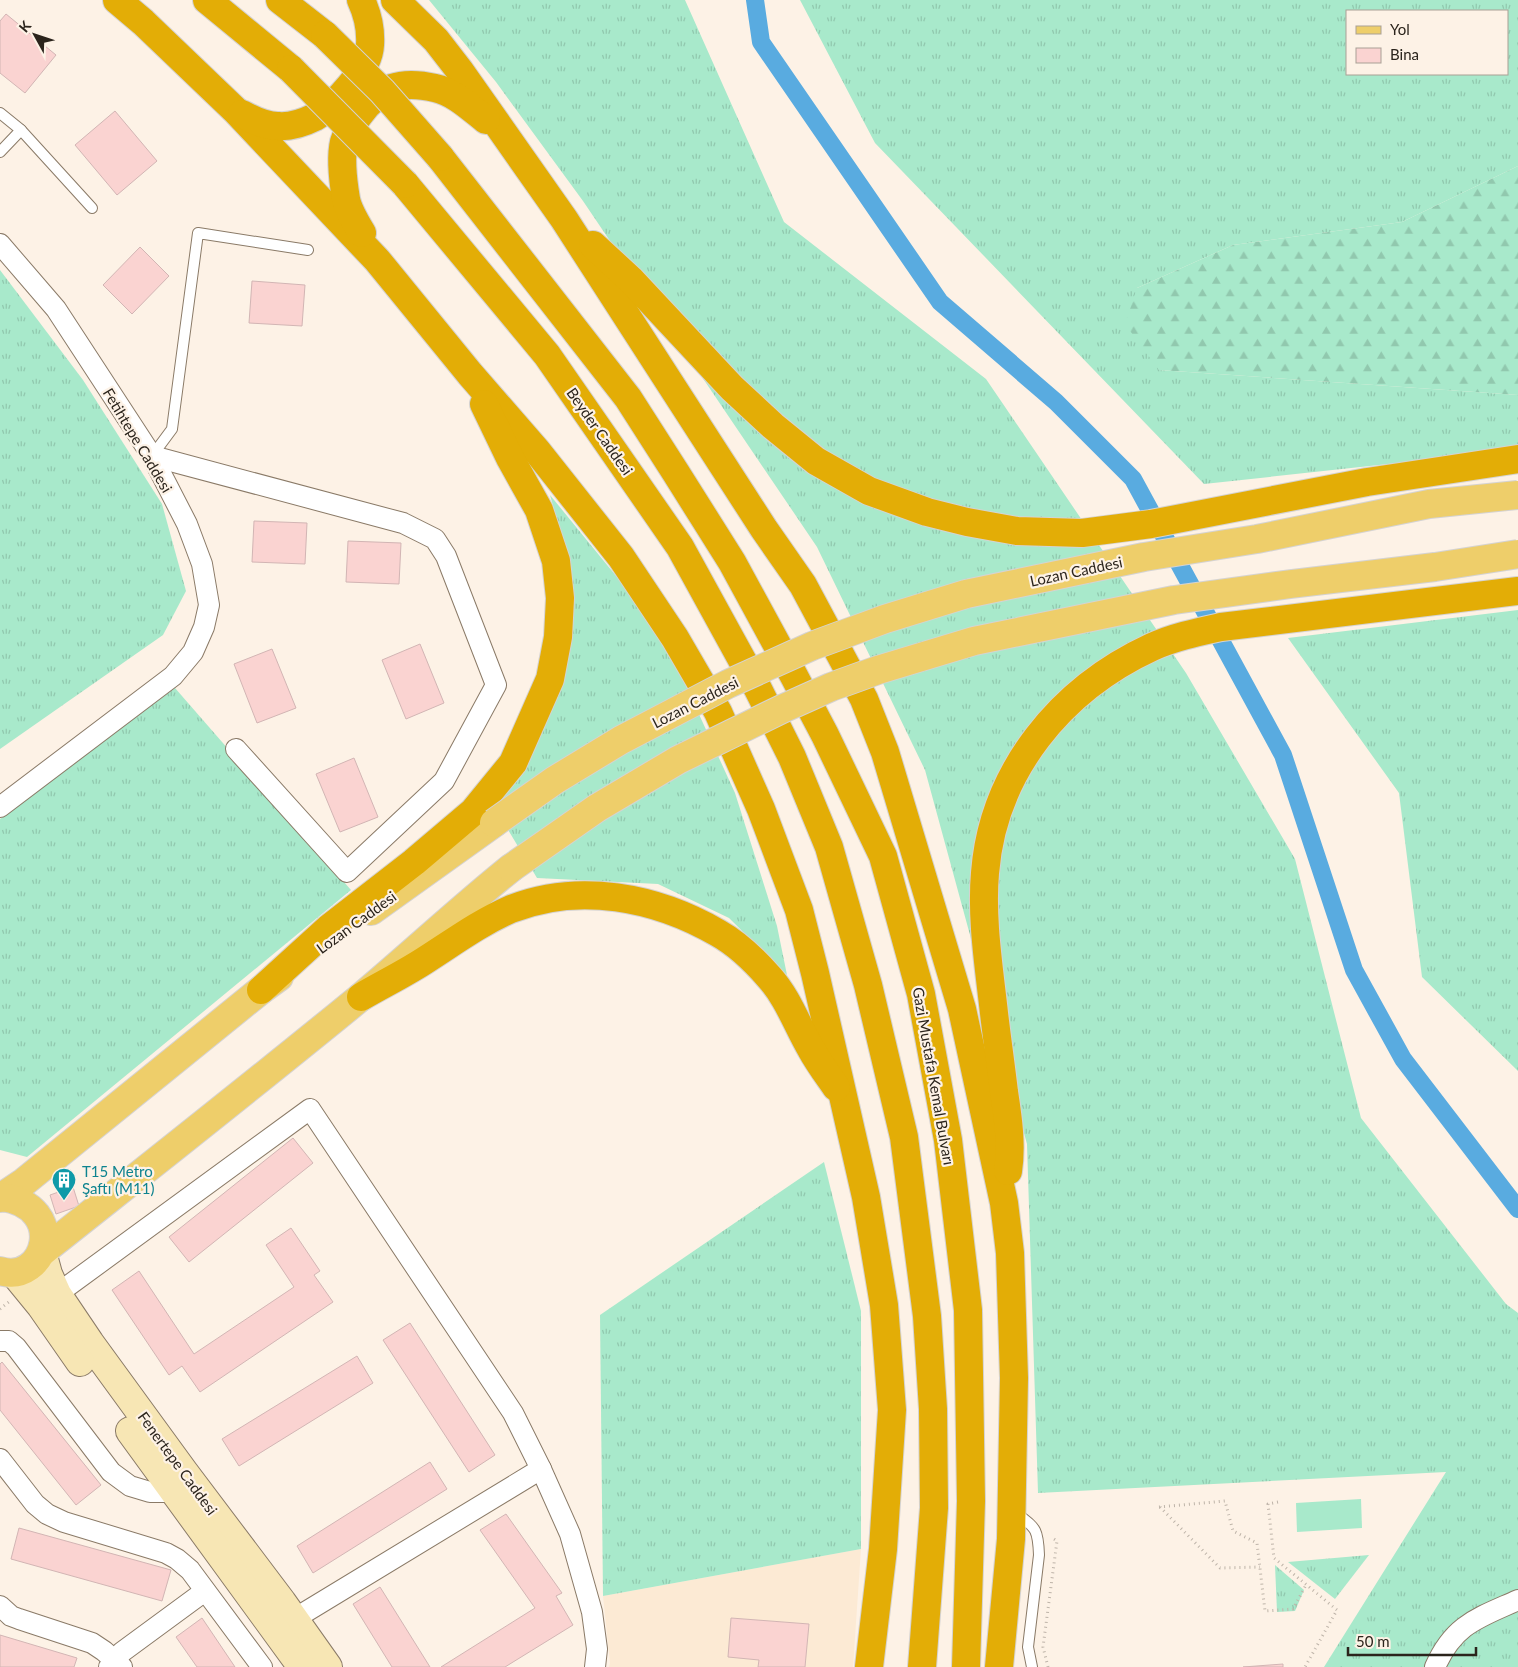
<svg xmlns="http://www.w3.org/2000/svg" width="1518" height="1667" viewBox="0 0 1518 1667" font-family="Lato,sans-serif">
<defs>
<pattern id="grass-tufts" width="24" height="20" patternUnits="userSpaceOnUse" patternTransform="scale(1.25)"><rect width="24" height="20" fill="#a8e9cb"/><path d="M3 7l-1-3M5 7V3M7 7l1-3M15 17l-1-3M17 17v-4M19 17l1-3" fill="none" stroke="#91c8ae"/></pattern>
<pattern id="forest-firs" width="22" height="20" patternUnits="userSpaceOnUse" patternTransform="scale(1.25)"><rect width="22" height="20" fill="#a8e9cb"/><path d="M5 1l3.5 6h-7zM16 11l3.5 6h-7z" fill="#91c8ae"/></pattern>
</defs>
<rect width="100%" height="100%" fill="#fdf2e6"/>
<path fill="#fcead4" d="M 861,1549 L 853,1667 L 609,1667 L 610,1663 L 603,1596 Z"/>
<g fill="url(#grass-tufts)" fill-rule="evenodd">
<path d="M 429,0 L 685,0 L 784,222 L 986,379 L 1186,673 L 1295,859 L 1361,1118 L 1506,1304 L 1518,1313 L 1518,1667 L 1324,1667 L 1446,1472 L 1038,1493 L 1027,1144 L 925,770 L 817,547 L 583,201 L 496,82 Z"/>
<path d="M 800,0 L 1518,0 L 1518,166 L 1402,222 L 1233,245 L 1137,288 L 1159,370 L 1518,395 L 1518,450 L 1204,484 L 875,143 ZM 1347,11 L 1507,11 L 1507,74 L 1347,74 Z"/>
<path d="M 0,270 L 83,380 L 162,504 L 186,591 L 163,635 L 0,749 Z"/>
<path d="M 550,495 L 621,582 L 676,664 L 735,793 L 777,926 L 787,975 L 729,918 L 658,884 L 537,878 L 492,803 L 526,756 L 564,681 L 573,627 L 570,567 Z"/>
<path d="M 1518,610 L 1518,1071 L 1422,977 L 1399,793 L 1288,638 Z"/>
<path d="M 175,688 L 351,890 L 27,1157 L 0,1150 L 0,819 Z"/>
<path d="M 824,1162 L 861,1311 L 861,1549 L 603,1596 L 600,1315 Z"/>
<path d="M 1369,1555 L 1335,1599 L 1288,1562 Z"/>
<path d="M 1275,1565 L 1304,1590 L 1295,1611 L 1277,1612 Z"/>
</g>
<path fill="url(#forest-firs)" d="M 1518,166 L 1518,395 L 1159,370 L 1125,324 L 1137,288 L 1233,245 L 1402,222 Z"/>
<path fill="#a8e9cb" d="M 1361,1499 L 1362,1528 L 1297,1532 L 1296,1503 Z"/>
<g fill="none" stroke-linecap="round" stroke-linejoin="round">
<path stroke="#59abe0" stroke-width="18" d="M 755,0 L 761,42 L 940,302 L 1056,402 L 1133,479 L 1283,755 L 1354,970 L 1403,1059 L 1518,1209"/>
</g>
<g fill="#fad3d1" stroke="#d2b5b4">
<path d="M 6,14 L 56,55 L 25,93 L 0,73 L 0,21 Z"/>
<path d="M 115,111 L 157,161 L 117,195 L 75,145 Z"/>
<path d="M 140,247 L 169,276 L 132,314 L 103,285 Z"/>
<path d="M 252,281 L 305,285 L 302,326 L 249,323 Z"/>
<path d="M 254,521 L 307,523 L 305,564 L 252,562 Z"/>
<path d="M 348,541 L 401,543 L 399,584 L 346,582 Z"/>
<path d="M 420,644 L 444,703 L 406,719 L 382,660 Z"/>
<path d="M 272,649 L 296,708 L 257,723 L 234,664 Z"/>
<path d="M 354,758 L 378,817 L 340,832 L 316,774 Z"/>
<path d="M 293,1138 L 313,1163 L 189,1262 L 169,1237 Z"/>
<path d="M 73,1187 L 79,1206 L 56,1214 L 50,1195 Z"/>
<path d="M 291,1228 L 320,1271 L 314,1275 L 333,1302 L 200,1392 L 182,1366 L 169,1375 L 112,1290 L 139,1271 L 194,1354 L 294,1287 L 266,1245 Z"/>
<path d="M 410,1323 L 495,1455 L 469,1472 L 383,1340 Z"/>
<path d="M 357,1356 L 373,1383 L 239,1466 L 222,1439 Z"/>
<path d="M 2,1362 L 101,1485 L 76,1505 L 0,1410 L 0,1364 Z"/>
<path d="M 430,1462 L 447,1489 L 313,1573 L 297,1546 Z"/>
<path d="M 506,1514 L 562,1593 L 556,1596 L 573,1625 L 505,1667 L 441,1667 L 535,1608 L 480,1530 Z"/>
<path d="M 19,1528 L 171,1570 L 162,1601 L 11,1559 Z"/>
<path d="M 380,1587 L 430,1667 L 392,1667 L 353,1604 Z"/>
<path d="M 202,1618 L 235,1667 L 197,1667 L 176,1637 Z"/>
<path d="M 731,1618 L 809,1624 L 805,1667 L 758,1667 L 759,1660 L 728,1657 Z"/>
<path d="M 0,1635 L 77,1658 L 74,1667 L 0,1667 Z"/>
<path d="M 1283,1664 L 1283,1667 L 1243,1667 Z"/>
</g>
<g fill="none" stroke-linecap="round" stroke-linejoin="round">
<defs>
<g id="lane">
<path d="M 0,113 L 21,130 L 0,152"/>
<path d="M 21,130 L 92,208"/>
<path d="M 152,456 L 172,429 L 198,233 L 308,250"/>
<path d="M 1015,1512 C 1035,1528 1038,1527 1039,1555 L 1028,1647 L 1032,1667"/>
</g>
<g id="street">
<path d="M 0,244 L 56,309 L 152,456 L 187,524 L 202,564 L 209,605 L 204,627 L 193,652 L 173,676 L 0,807"/>
<path d="M 152,456 L 403,523 L 435,539 L 446,556 L 496,685 L 444,781 L 347,872 L 236,749"/>
<path d="M 57,1294 L 310,1109 L 513,1413 L 541,1469 L 570,1534 L 592,1612 L 597,1649 L 595,1667"/>
<path d="M 0,1341 L 9,1341 L 16,1347 L 111,1472 L 130,1486 L 150,1492 L 174,1492"/>
<path d="M 0,1459 L 35,1504 L 47,1514 L 64,1522 L 166,1553 L 177,1559 L 190,1570 L 262,1667"/>
<path d="M 0,1606 L 11,1616 L 19,1619 L 92,1643 L 104,1651 L 122,1667"/>
<path d="M 294,1619 L 541,1469"/>
<path d="M 109,1667 L 122,1652 L 205,1591"/>
<path d="M 1435,1667 C 1454,1624 1478,1618 1518,1600"/>
</g>
<g id="secondary">
<path d="M 42,1252 L 48,1274 L 57,1294 L 90,1343 L 184,1472 L 282,1602 L 328,1667"/>
<path d="M 14,1273 L 41,1306 L 80,1362"/>
<path d="M 130,1431 L 302,1667"/>
</g>
<g id="primary">
<path d="M 371,911 L 494,823"/>
<path d="M 0,1198 L 24,1182 L 261,990 L 279,977"/>
<path d="M 42,1252 C 149,1167 256,1083 362,996 C 412,954 460,909 511,868"/>
<path d="M 0,1271 C 46,1285 69,1207 2,1197"/>
</g>
<g id="highway">
<path d="M 117,0 L 143,22 L 236,111 L 377,260 L 470,374 L 537,451 L 621,557 L 675,638 L 718,712 L 761,809 L 799,910 L 815,973 L 866,1197 L 884,1305 L 892,1410 L 883,1549 L 869,1667"/>
<path d="M 207,0 L 291,69"/>
<path d="M 280,0 L 325,35"/>
<path d="M 395,0 L 436,40 L 460,71 L 564,219 L 764,529 L 803,585 L 864,699 L 885,752 L 962,1009 L 1004,1203 L 1010,1253 L 1014,1378 L 1011,1539 L 999,1667"/>
<path d="M 242,114 C 253,120 265,126 278,126 C 290,127 305,122 315,117 C 336,105 369,70 370,45 C 371,30 367,13 361,0"/>
<path d="M 440,157 L 628,398 L 676,473 L 732,562 L 794,676 L 825,735 L 883,856 L 921,994 L 948,1140 L 968,1310 L 971,1501 L 966,1667"/>
<path d="M 405,184 L 547,355 L 680,547 L 758,689 L 792,757 L 829,847 L 868,985 L 904,1137 L 927,1316 L 933,1409 L 934,1508 L 922,1667"/>
<path d="M 362,233 C 356,223 348,210 346,199 C 343,181 340,159 344,142 C 347,132 353,123 359,115 C 379,87 401,80 435,88 C 454,92 471,108 486,120"/>
<path d="M 593,245 L 631,280 L 732,388 L 773,426 L 816,461 L 869,491 L 927,512 L 967,522 L 1017,531 L 1082,533 L 1151,524 L 1367,482 L 1518,459"/>
<path d="M 261,990 L 329,928 L 414,862 L 473,812 L 513,763 L 550,679 L 558,637 L 560,598 L 556,561 L 539,510 L 510,458 L 484,404"/>
<path d="M 361,997 C 383,984 406,973 427,959 C 455,941 481,922 511,909 C 579,882 656,897 718,933 C 736,943 755,961 769,977 C 788,998 797,1025 811,1049 C 818,1062 827,1074 836,1087"/>
<path d="M 1008,1171 C 1012,1145 1008,1118 1004,1092 C 1001,1066 997,1039 994,1013 C 989,967 981,919 985,873 C 993,771 1061,689 1152,647 C 1174,637 1198,632 1221,627 L 1518,591"/>
</g>
</defs>
<use href="#lane" stroke="#8a7a67" stroke-width="12"/>
<use href="#street" stroke="#8a7a67" stroke-width="22"/>
<use href="#secondary" stroke="#8a7a67" stroke-width="30"/>
<use href="#primary" stroke="#d5d3d2" stroke-width="30"/>
<use href="#highway" stroke="#d5d3d2" stroke-width="30"/>
<g stroke="#beb4a9" stroke-width="3" stroke-dasharray="1 4" stroke-linecap="butt">
<path d="M 0,1309 L 10,1301"/>
<path d="M 1278,1502 L 1268,1504 L 1274,1558 L 1337,1610 L 1305,1667"/>
<path d="M 1159,1507 L 1225,1501 L 1233,1531 L 1257,1543 L 1265,1611 L 1293,1609 L 1306,1585"/>
<path d="M 1160,1507 L 1220,1568 L 1260,1567"/>
<path d="M 1048,1667 L 1043,1647 L 1057,1541 L 1051,1537"/>
</g>
<use href="#lane" stroke="#fff" stroke-width="10"/>
<use href="#street" stroke="#fff" stroke-width="20"/>
<use href="#secondary" stroke="#f7e6b4" stroke-width="28"/>
<use href="#primary" stroke="#eece6a" stroke-width="28"/>
<use href="#highway" stroke="#e3ad06" stroke-width="28"/>
<defs>
<g id="primary-bridge">
<path d="M 494,823 L 555,780 L 621,740 L 728,684 L 812,646 L 885,619 L 966,594 L 1144,557 L 1257,539 L 1429,504 L 1518,495"/>
<path d="M 511,868 L 597,808 L 678,760 L 782,709 L 831,687 L 878,670 L 974,641 L 1174,600 L 1291,584 L 1435,567 L 1518,554"/>
</g>
<g id="highway-bridge">
<path d="M 325,35 L 382,91 L 440,157"/>
<path d="M 291,69 L 405,184"/>
</g>
</defs>
<use href="#primary-bridge" stroke="#d5d3d2" stroke-width="30" stroke-linecap="butt"/>
<use href="#highway-bridge" stroke="#d5d3d2" stroke-width="30" stroke-linecap="butt"/>
<use href="#primary-bridge" stroke="#eece6a" stroke-width="28"/>
<use href="#highway-bridge" stroke="#e3ad06" stroke-width="28"/>
</g>
<defs>
<symbol id="building-pin" viewBox="-11 -11 22 30"><path d="M0 17L-7.5 6A9.5 9.5 0 1 1 7.5 6Z" fill="#0f9aa8" stroke="#fdf2e6"/><path d="M-4-6H4V6H1V3H-1V6H-4ZM-2.5-4.3h1.7v1.8h-1.7ZM.8-4.3h1.7v1.8H.8ZM-2.5-1h1.7V.8h-1.7ZM.8-1h1.7V.8H.8Z" fill="#fff"/></symbol>
</defs>
<g fill-rule="evenodd">
<use href="#building-pin" x="50" y="1166" width="28" height="38"/>
</g>
<g text-anchor="middle" dominant-baseline="central" stroke-width="4.5" stroke-linejoin="round" paint-order="stroke">
<g font-size="15" fill="#2b241c" stroke="#fdf2e6">
<text transform="translate(600 431) rotate(55)">Beyder Caddesi</text>
<text transform="translate(138 440) rotate(59)">Fetihtepe Caddesi</text>
<text transform="translate(1076 571) rotate(-12)">Lozan Caddesi</text>
<text transform="translate(695 702) rotate(-27)">Lozan Caddesi</text>
<text transform="translate(356 922) rotate(-36)">Lozan Caddesi</text>
<text transform="translate(934 1076) rotate(80)">Gazi Mustafa Kemal Bulvarı</text>
<text transform="translate(178 1463) rotate(54)">Fenertepe Caddesi</text>
</g>
<g font-size="15" fill="#0d838f" stroke="#fdf2e6" text-anchor="start">
<text x="82" y="1171">T15 Metro<tspan x="82" dy="17">Şaftı (M11)</tspan></text>
</g>
</g>
<rect x="1346" y="10" width="162" height="65" fill="#fdf2e6" stroke="#a9a095"/>
<rect x="1356" y="26" width="25" height="8" fill="#eece6a" stroke="#a9a095"/>
<text x="1390" y="35" font-size="15" fill="#2b241c">Yol</text>
<rect x="1356" y="48" width="25" height="15" fill="#fad3d1" stroke="#a9a095"/>
<text x="1390" y="60" font-size="15" fill="#2b241c">Bina</text>
<g transform="translate(35 35) rotate(310)" stroke="#fdf2e6" stroke-width="4" paint-order="stroke">
<path d="M0-4L9 19L0 12L-9 19Z" fill="#2b241c"/>
<text y="-8" font-size="14" font-weight="bold" text-anchor="middle" fill="#2b241c">K</text>
</g>
<path d="M1348 1647v8h128v-8" fill="none" stroke="#2b241c" stroke-width="2.5"/>
<text x="1356" y="1647" font-size="15" fill="#2b241c" stroke="#fdf2e6" stroke-width="4" paint-order="stroke">50 m</text>
</svg>
